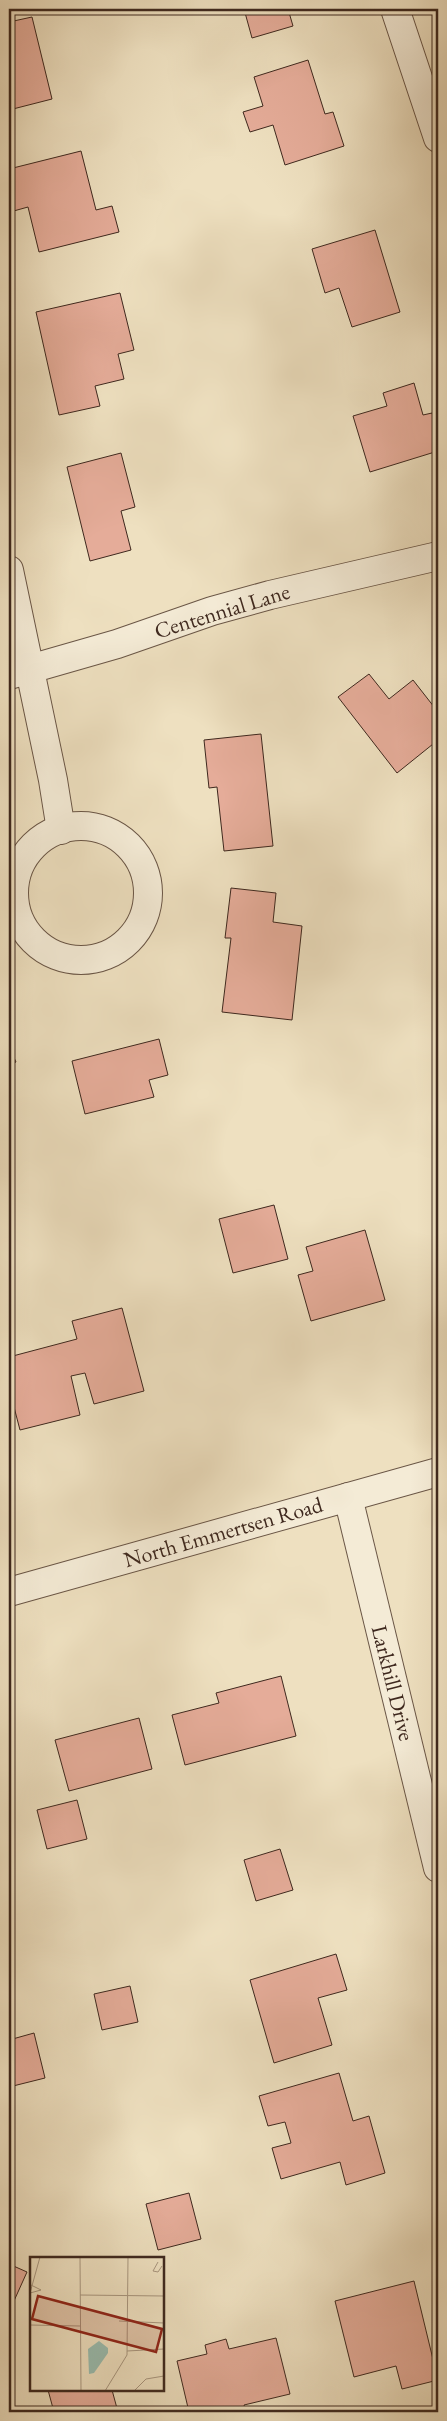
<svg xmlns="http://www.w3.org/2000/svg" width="447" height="2421" viewBox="0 0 447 2421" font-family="'EB Garamond',serif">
<rect width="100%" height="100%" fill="#eee0c0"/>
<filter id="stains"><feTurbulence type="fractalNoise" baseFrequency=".004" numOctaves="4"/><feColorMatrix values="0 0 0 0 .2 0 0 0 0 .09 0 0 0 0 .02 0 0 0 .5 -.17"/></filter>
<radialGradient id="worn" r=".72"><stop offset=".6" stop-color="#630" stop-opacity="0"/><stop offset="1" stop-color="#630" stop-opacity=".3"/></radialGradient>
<g fill="#e5ac99" stroke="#3e281e">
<path d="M 244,9 L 288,9 L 293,26 L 252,38 Z"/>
<path d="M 32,17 L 52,99 L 9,110 L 9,22 Z"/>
<path d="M 308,60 L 325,114 L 333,112 L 344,146 L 285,165 L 273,125 L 250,132 L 243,112 L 263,106 L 254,77 Z"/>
<path d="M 81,151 L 96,210 L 112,206 L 119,232 L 39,252 L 28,207 L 10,212 L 9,169 Z"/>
<path d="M 375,230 L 400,312 L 352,327 L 339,288 L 325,293 L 312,249 Z"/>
<path d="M 120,293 L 134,350 L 118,354 L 124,379 L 95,386 L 100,406 L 59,415 L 36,312 Z"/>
<path d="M 414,383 L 423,415 L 432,413 L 438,434 L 438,451 L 370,472 L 353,416 L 387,406 L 383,393 Z"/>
<path d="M 121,453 L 135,507 L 121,511 L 131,550 L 90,561 L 67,467 Z"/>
<path d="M 369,674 L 389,699 L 413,680 L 438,712 L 438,740 L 397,773 L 338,697 Z"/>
<path d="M 261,734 L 273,846 L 224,851 L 217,787 L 209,788 L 204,740 Z"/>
<path d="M 231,888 L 276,893 L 273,922 L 302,926 L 292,1020 L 222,1012 L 231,938 L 225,938 Z"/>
<path d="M 159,1039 L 168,1075 L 149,1080 L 154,1097 L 85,1114 L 72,1061 Z"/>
<path d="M 9,1047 L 16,1062 L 9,1065 Z"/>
<path d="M 274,1205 L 288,1259 L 233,1273 L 219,1219 Z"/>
<path d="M 438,1219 L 438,1239 L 434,1220 Z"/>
<path d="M 365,1230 L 385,1300 L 311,1321 L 298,1275 L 313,1271 L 306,1247 Z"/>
<path d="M 122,1308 L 144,1391 L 94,1404 L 85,1373 L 71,1376 L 80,1415 L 20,1430 L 9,1388 L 9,1357 L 77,1339 L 72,1321 Z"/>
<path d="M 281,1676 L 296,1736 L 185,1765 L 172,1715 L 219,1703 L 216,1693 Z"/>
<path d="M 139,1718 L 152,1769 L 69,1791 L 55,1740 Z"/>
<path d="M 77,1800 L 87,1839 L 47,1849 L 37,1810 Z"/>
<path d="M 280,1849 L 293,1890 L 256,1901 L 244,1860 Z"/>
<path d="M 336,1954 L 347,1990 L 318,1998 L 332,2045 L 274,2063 L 250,1980 Z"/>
<path d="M 130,1986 L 138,2022 L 102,2030 L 94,1994 Z"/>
<path d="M 34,2033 L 45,2078 L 9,2087 L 9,2040 Z"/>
<path d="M 339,2073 L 353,2121 L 369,2116 L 385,2173 L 346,2185 L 340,2162 L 281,2179 L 272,2148 L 291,2143 L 285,2122 L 268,2126 L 259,2096 Z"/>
<path d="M 189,2193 L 201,2239 L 158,2250 L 146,2204 Z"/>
<path d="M 9,2264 L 27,2272 L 9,2312 Z"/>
<path d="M 414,2281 L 438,2380 L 402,2389 L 396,2366 L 354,2377 L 335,2301 Z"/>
<path d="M 276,2338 L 290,2394 L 244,2405 L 246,2412 L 189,2412 L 177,2361 L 207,2354 L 205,2345 L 226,2339 L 229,2349 Z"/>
<path d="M 48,2390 L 112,2390 L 118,2412 L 54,2412 Z"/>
</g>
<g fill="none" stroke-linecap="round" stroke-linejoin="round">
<defs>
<g id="minor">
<path d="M 395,9 L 438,138"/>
<path d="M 9,570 L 53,780 L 61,830"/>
<path d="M 9,675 L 117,644 L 212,611 L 270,595 L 438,556"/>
<circle cx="81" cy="893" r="67"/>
<path d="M 348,1497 L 438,1868"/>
</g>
<path id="tertiary" d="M 9,1592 L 438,1472"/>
</defs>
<use href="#minor" stroke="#6a5646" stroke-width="30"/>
<use href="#tertiary" stroke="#6a5646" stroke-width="30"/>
<use href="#minor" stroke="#f4ebd6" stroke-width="28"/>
<use href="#tertiary" stroke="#f4ebd6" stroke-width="28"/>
</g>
<g text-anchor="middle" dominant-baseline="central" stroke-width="4" stroke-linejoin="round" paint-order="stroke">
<g font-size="22" fill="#3e281e" stroke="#f4ebd6">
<text transform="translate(222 611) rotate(-17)">Centennial Lane</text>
<text transform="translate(223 1532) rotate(-16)">North Emmertsen Road</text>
<text transform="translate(393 1683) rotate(76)">Larkhill Drive</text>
</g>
</g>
<g transform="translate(30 2257)">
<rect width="134" height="134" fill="#eee0c0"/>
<path d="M 69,84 L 78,91 L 78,96 L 64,116 L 59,117 L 58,92 Z" fill="#99bdb0"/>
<path fill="none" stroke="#a8967f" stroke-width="1" d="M 50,0 L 51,134M 128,5 L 123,14 L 128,15 L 132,9M 0,36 L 10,0M 0,36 L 11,33 L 1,28M 50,38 L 134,39M 89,64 L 134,66M 0,68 L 50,69M 97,94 L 134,92M 75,134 L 97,98 L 98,0M 104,134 L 116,122 L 134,119"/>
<path fill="#8f2418" fill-opacity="0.15" stroke="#8f2418" stroke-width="2.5" d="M 8,39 L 132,72 L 126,95 L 2,62 Z"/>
<rect width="134" height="134" fill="none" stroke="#3e281e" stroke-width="2.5"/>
</g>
<rect width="447" height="2421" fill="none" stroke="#eee0c0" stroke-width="30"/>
<rect x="10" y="10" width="427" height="2401" fill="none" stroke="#3e281e" stroke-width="2.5"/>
<rect x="15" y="15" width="417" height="2391" fill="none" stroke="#3e281e"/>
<rect width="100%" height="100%" filter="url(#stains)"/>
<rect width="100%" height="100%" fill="url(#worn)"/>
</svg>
